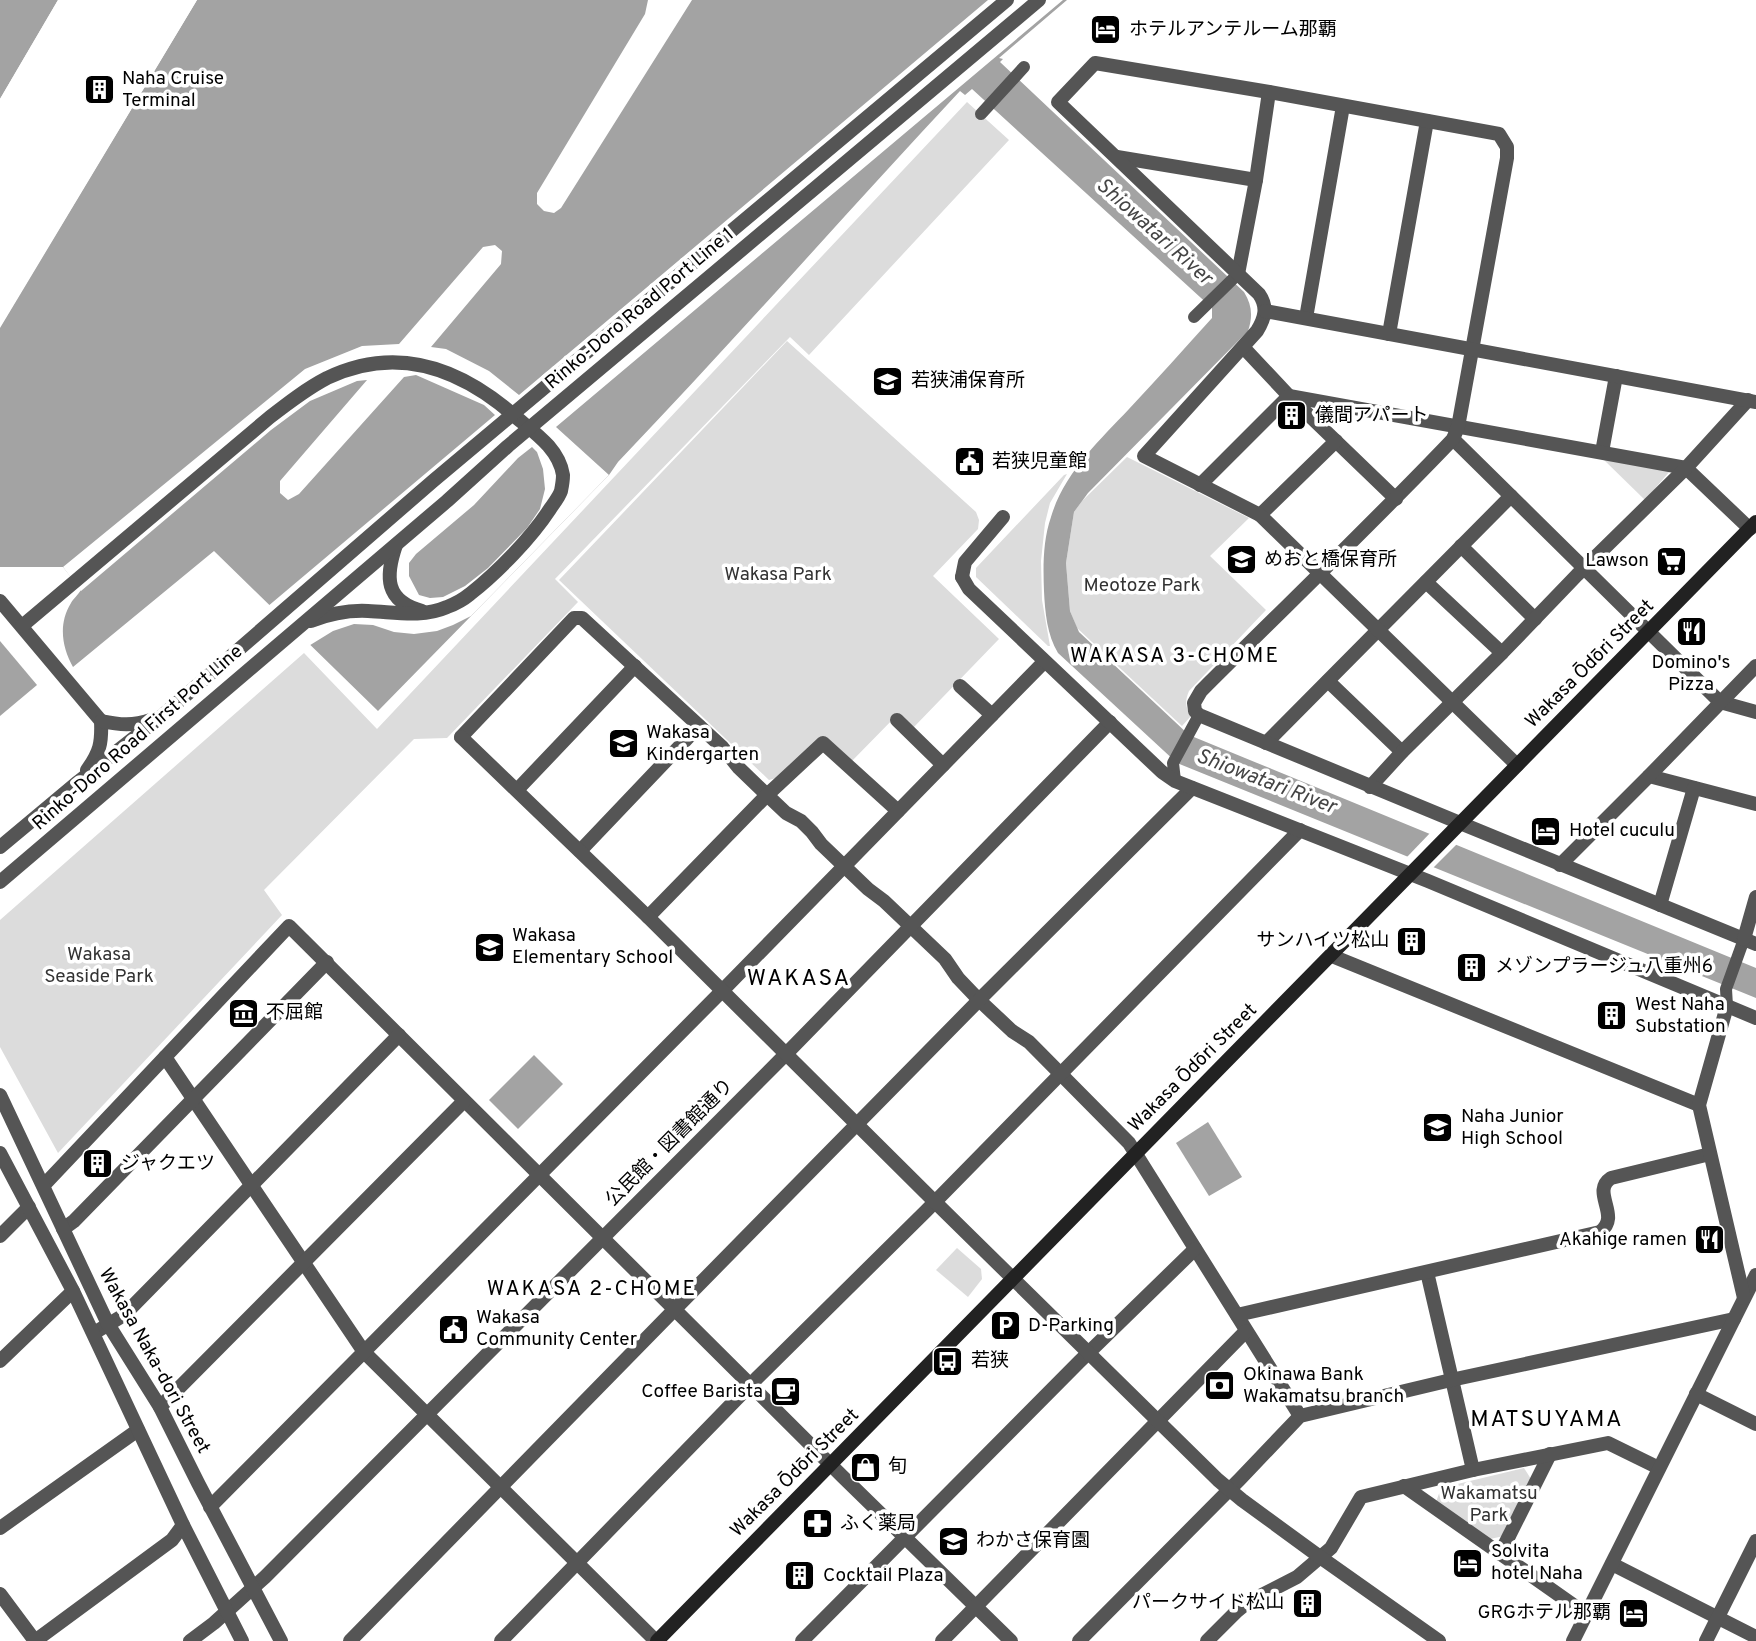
<svg xmlns="http://www.w3.org/2000/svg" width="1756" height="1641" viewBox="0 0 1756 1641" font-family="Overpass,'Noto Sans JP',sans-serif">
<rect width="100%" height="100%" fill="#fff"/>
<g fill="#dcdcdc">
<path d="M 967,102 L 1009,140 L 809,355 L 790,337 L 555,579 L 578,602 L 447,738 L 414,739 L 264,890 L 282,915 L 58,1153 L 0,1047 L 0,920 L 304,653 L 377,729 Z"/>
<path d="M 787,341 L 976,512 L 979,520 L 978,529 L 933,576 L 999,639 L 913,728 L 898,714 L 850,763 L 820,737 L 780,777 L 769,780 L 559,580 Z"/>
<path d="M 1127,457 L 1249,518 L 1210,556 L 1266,610 L 1189,691 C 1185,700 1185,708 1191,716 L 1182,726 L 1077,628 L 1070,611 L 1066,563 L 1074,512 L 1082,501 Z"/>
<path d="M 1603,459 L 1670,471 L 1645,500 Z"/>
<path d="M 1067,474 L 1050,503 L 1045,523 L 1041,561 L 1042,600 L 1050,646 L 1048,646 L 976,577 L 976,568 L 1064,475 Z"/>
<path d="M 957,1248 L 981,1269 L 982,1279 L 968,1297 L 936,1270 Z"/>
<path d="M 1524,1468 L 1531,1479 L 1504,1536 L 1490,1539 L 1436,1502 L 1441,1488 Z"/>
</g>
<g fill="#a3a3a3">
<path d="M 0,0 L 58,0 L 0,99 Z"/>
<path d="M 197,0 L 1067,0 L 999,58 L 1003,59 L 1000,62 L 1244,292 C 1252,305 1253,316 1248,331 L 1088,493 L 1074,512 L 1066,563 L 1070,611 L 1079,632 L 1189,735 L 1756,968 L 1756,998 L 1177,763 L 1058,653 C 1047,635 1045,612 1044,591 C 1043,566 1043,540 1051,517 C 1064,473 1099,441 1129,409 C 1157,379 1184,349 1212,318 L 1212,308 L 972,89 L 965,95 L 960,91 C 845,214 734,341 618,462 L 609,475 L 378,711 L 214,551 L 73,667 C 62,647 58,624 71,603 C 73,599 78,595 81,590 L 63,567 L 0,567 L 0,327 Z"/>
<path d="M 0,641 L 37,685 L 0,716 Z"/>
<path d="M 534,1055 L 563,1084 L 518,1129 L 489,1100 Z"/>
<path d="M 1208,1122 L 1242,1177 L 1209,1196 L 1176,1143 Z"/>
</g>
<g fill="#fff" fill-rule="evenodd">
<path d="M 58,0 L 62,0 L 3,101 L 0,103 L 0,99 Z"/>
<path d="M 193,0 L 197,0 L 0,328 L 0,320 Z"/>
<path d="M 648,0 L 692,0 L 561,208 L 554,213 L 544,211 L 537,204 L 537,193 L 645,14 Z"/>
<path d="M 988,0 L 1063,0 L 556,427 L 609,475 L 471,616 L 453,625 L 437,631 L 414,634 L 394,632 L 373,625 L 354,624 L 333,631 L 307,647 L 267,607 L 495,415 L 484,405 L 416,375 L 404,377 L 299,494 L 288,500 L 280,493 L 280,481 L 367,380 L 357,381 L 310,401 L 271,430 L 81,591 L 63,567 L 305,369 L 362,346 L 399,344 L 483,247 L 495,245 L 502,251 L 501,264 L 431,347 L 446,349 L 489,371 L 519,395 ZM 532,447 L 537,452 L 543,469 L 545,489 L 540,509 L 527,528 L 488,568 L 465,586 L 443,597 L 430,598 L 419,595 L 409,576 L 409,563 L 416,554 L 474,505 L 518,458 Z"/>
<path d="M 1432,831 L 1459,842 L 1433,868 L 1407,857 Z"/>
</g>
<g fill="none" stroke-linecap="round" stroke-linejoin="round">
<g stroke="#555" stroke-width="12">
<path d="M 981,114 L 1024,67"/>
<path d="M 1194,317 L 1238,274"/>
<path d="M 1175,781 L 1173,763 L 1199,715"/>
<path d="M 1727,1006 L 1726,989 L 1744,939"/>
</g>
<g stroke="#555" stroke-width="14">
<path d="M 1117,157 L 1256,180"/>
<path d="M 1238,274 L 1256,180 L 1269,92"/>
<path d="M 1306,318 L 1343,106"/>
<path d="M 1389,334 L 1427,121"/>
<path d="M 1243,347 L 1289,396 L 1396,499"/>
<path d="M 1453,439 L 1720,702 L 1756,712"/>
<path d="M 1602,452 L 1616,376"/>
<path d="M 1200,485 L 1289,396 L 1686,468 L 1750,529"/>
<path d="M 1260,515 L 1336,441"/>
<path d="M 1461,546 L 1535,619"/>
<path d="M 962,577 L 965,562 L 1003,517"/>
<path d="M 1426,582 L 1502,653"/>
<path d="M 1328,681 L 1402,752"/>
<path d="M 960,686 L 992,715"/>
<path d="M 897,720 L 943,765"/>
<path d="M 461,737 L 574,618 L 582,618 L 722,747 L 739,768 L 767,795 L 786,813 L 801,821 L 812,832 L 821,844 L 868,889 L 884,901 L 945,959 L 958,978 L 979,1000 L 1012,1031 L 1029,1042 L 1129,1143 L 1300,1416"/>
<path d="M 1266,743 L 1511,496"/>
<path d="M 1649,776 L 1756,804"/>
<path d="M 1370,787 L 1402,752 L 1502,653 L 1577,575 L 1686,468 L 1748,400"/>
<path d="M 517,790 L 635,666"/>
<path d="M 1460,823 L 1199,715 L 1195,711 L 1194,703 L 1201,691 C 1285,607 1371,525 1453,439 L 1458,427 L 1507,158 L 1507,147 L 1499,134 L 1269,92 L 1095,63 L 1058,102 L 1259,294 C 1268,307 1265,318 1257,331 L 1144,456 L 1260,515 L 1517,765"/>
<path d="M 580,851 L 699,726"/>
<path d="M 1560,865 L 1649,776 L 1756,666"/>
<path d="M 1660,905 L 1694,788"/>
<path d="M 648,917 L 767,795 L 823,743 L 898,811"/>
<path d="M 1332,956 L 1699,1105"/>
<path d="M 165,1057 L 364,1352 L 656,1641"/>
<path d="M 44,1185 L 289,926 L 842,1476 L 1011,1641"/>
<path d="M 63,1229 L 74,1221 L 327,962"/>
<path d="M 0,1236 L 29,1207"/>
<path d="M 1427,1272 L 1473,1470"/>
<path d="M 1237,1315 L 1600,1232 C 1622,1216 1590,1192 1611,1178 L 1710,1154"/>
<path d="M 94,1333 L 124,1315 L 399,1035"/>
<path d="M 0,1361 L 73,1291"/>
<path d="M 1696,1394 L 1756,1424"/>
<path d="M 160,1407 L 464,1101"/>
<path d="M 1404,1486 L 1586,1614"/>
<path d="M 210,1507 L 722,991 L 1044,662"/>
<path d="M 0,1528 L 138,1430"/>
<path d="M 1500,1554 L 1550,1454"/>
<path d="M 1612,1564 L 1756,1637"/>
<path d="M 0,1594 L 35,1641"/>
<path d="M 35,1641 L 172,1540 L 183,1525"/>
<path d="M 190,1641 L 214,1623 L 265,1577 L 786,1054 L 1110,722"/>
<path d="M 350,1641 L 675,1309 L 985,994 L 1192,788"/>
<path d="M 501,1641 L 757,1378 L 926,1211 L 1300,830"/>
<path d="M 802,1641 L 1079,1362 L 1195,1249"/>
<path d="M 942,1641 L 1246,1331"/>
<path d="M 1079,1641 L 1240,1479 L 1300,1416 L 1451,1380 L 1734,1319"/>
<path d="M 1207,1641 L 1237,1611 L 1248,1602 L 1297,1577 L 1331,1548 L 1361,1497 L 1473,1470 L 1608,1443 L 1659,1468"/>
<path d="M 1573,1641 L 1756,1275"/>
<path d="M 1706,1641 L 1756,1541"/>
</g>
<g stroke="#555" stroke-width="14">
<path d="M 1265,311 L 1756,402"/>
<path d="M 396,545 C 385,577 385,601 422,611"/>
<path d="M 962,577 L 969,589 L 1162,772 L 1175,781 L 1428,881 L 1756,1018"/>
<path d="M 0,601 L 101,721 C 102,743 100,752 87,770"/>
<path d="M 22,626 L 270,417 C 288,403 306,389 327,378 C 398,344 462,369 517,418 C 535,433 559,449 563,475 C 563,479 562,486 561,491 C 559,497 554,503 550,509 C 531,538 498,572 470,594 C 464,599 455,604 447,607 C 422,618 395,612 368,611 C 348,610 329,614 311,621"/>
<path d="M 101,721 C 120,725 133,726 151,720"/>
<path d="M 461,737 L 648,917 L 935,1202 L 1218,1480 L 1242,1500 L 1320,1557 L 1439,1641"/>
<path d="M 1460,823 L 1756,944"/>
<path d="M 0,847 L 78,782 L 163,715 L 433,481 L 1007,0"/>
<path d="M 0,882 L 447,501 L 508,446 L 1039,0"/>
<path d="M 1744,939 L 1756,897"/>
<path d="M 1727,1006 L 1699,1105 L 1744,1298"/>
<path d="M 0,1095 L 108,1324 L 160,1407 L 198,1483 L 281,1641"/>
<path d="M 0,1153 L 73,1291 L 183,1525 L 242,1641"/>
</g>
<path stroke="#222" stroke-width="14" d="M 657,1641 L 1756,522"/>
</g>
<defs>
<symbol id="hotel-square" viewBox="-11 -11 22 22"><rect x="-9" y="-9" width="18" height="18" rx="4" fill="#000" stroke="#fff"/><path d="M-6-4.5h1.5V1H6V5H4.5V3h-9V5H-6ZM-4 0a1.8 1.8 0 1 1 3.6 0ZM.5 0V-2.5h3Q6-2.5 6 0Z" fill="#fff"/></symbol>
<symbol id="building-square" viewBox="-11 -11 22 22"><rect x="-9" y="-9" width="18" height="18" rx="4" fill="#000" stroke="#fff"/><path d="M-4-6H4V6H1V3H-1V6H-4ZM-2.5-4.3h1.7v1.8h-1.7ZM.8-4.3h1.7v1.8H.8ZM-2.5-1h1.7V.8h-1.7ZM.8-1h1.7V.8H.8Z" fill="#fff"/></symbol>
<symbol id="school-square" viewBox="-11 -11 22 22"><rect x="-9" y="-9" width="18" height="18" rx="4" fill="#000" stroke="#fff"/><path d="M0-5L7-2L0 1L-7-2ZM-4 1L0 2.5L4 1V4Q0 6-4 4Z" fill="#fff"/></symbol>
<symbol id="civic-square" viewBox="-11 -11 22 22"><rect x="-9" y="-9" width="18" height="18" rx="4" fill="#000" stroke="#fff"/><path d="M-.6-6.5H3V-4.5H.6V-3L4-1V1h2V6H-6V1h2V-1L-.6-3ZM-1.2 2.5V6h2.4V2.5Z" fill="#fff"/></symbol>
<symbol id="supermarket-square" viewBox="-11 -11 22 22"><rect x="-9" y="-9" width="18" height="18" rx="4" fill="#000" stroke="#fff"/><path d="M-6-5.5h2.5l.6 2H6L4.5 2H-2.5L-4.4-4H-6ZM-1.5 3.2a1.3 1.3 0 1 0 .1 0ZM3 3.2a1.3 1.3 0 1 0 .1 0Z" fill="#fff"/></symbol>
<symbol id="restaurant-square" viewBox="-11 -11 22 22"><rect x="-9" y="-9" width="18" height="18" rx="4" fill="#000" stroke="#fff"/><path d="M-5-6h1v4h1v-4h1v4h1v-4h1v5L-1.5 .5V6h-2V.5L-5-1ZM5-6V6H3V1.5H1.5Q1.5-4 5-6Z" fill="#fff"/></symbol>
<symbol id="museum-square" viewBox="-11 -11 22 22"><rect x="-9" y="-9" width="18" height="18" rx="4" fill="#000" stroke="#fff"/><path d="M0-6L6-3V-2H-6V-3ZM-5-1h2V3h-2ZM-1-1h2V3h-2ZM3-1h2V3H3ZM-6 4H6V6H-6Z" fill="#fff"/></symbol>
<symbol id="parking-square" viewBox="-11 -11 22 22"><rect x="-9" y="-9" width="18" height="18" rx="4" fill="#000" stroke="#fff"/><path d="M-3.5-5.5H1a3.5 3.5 0 0 1 0 7H-1V5.5H-3.5ZM-1-3.4V-.6H.8a1.4 1.4 0 0 0 0-2.8Z" fill="#fff"/></symbol>
<symbol id="bus-square" viewBox="-11 -11 22 22"><rect x="-9" y="-9" width="18" height="18" rx="4" fill="#000" stroke="#fff"/><path d="M-5-6H5V4H4V6H2V4H-2V6H-4V4H-5ZM-3.5-4V0h7V-4ZM-3.5 1.2v1.5H-2V1.2ZM2 1.2v1.5H3.5V1.2Z" fill="#fff"/></symbol>
<symbol id="bank-square" viewBox="-11 -11 22 22"><rect x="-9" y="-9" width="18" height="18" rx="4" fill="#000" stroke="#fff"/><path d="M-6-4H6V4H-6ZM0-2.3a2.3 2.3 0 1 0 0 4.6a2.3 2.3 0 1 0 0-4.6Z" fill="#fff"/></symbol>
<symbol id="cafe-square" viewBox="-11 -11 22 22"><rect x="-9" y="-9" width="18" height="18" rx="4" fill="#000" stroke="#fff"/><path d="M-5.5-4.5H6V0H3Q3 3.5 0 3.5H-2.5Q-5.5 3.5-5.5 0ZM3-3.2v2h1.7v-2ZM-6 4.5H4V6H-6Z" fill="#fff"/></symbol>
<symbol id="shop-square" viewBox="-11 -11 22 22"><rect x="-9" y="-9" width="18" height="18" rx="4" fill="#000" stroke="#fff"/><path d="M-5-2.5h2.3a2.7 3.5 0 0 1 5.4 0H5L5.5 6h-11ZM-1.5-2.5h3a1.5 2.3 0 0 0-3 0Z" fill="#fff"/></symbol>
<symbol id="pharmacy-square" viewBox="-11 -11 22 22"><rect x="-9" y="-9" width="18" height="18" rx="4" fill="#000" stroke="#fff"/><path d="M-2-6h4v4h4v4h-4v4h-4v-4h-4v-4h4Z" fill="#fff"/></symbol>
</defs>
<g fill-rule="evenodd">
<use href="#hotel-square" x="1088" y="12" width="35" height="35"/>
<use href="#building-square" x="82" y="72" width="35" height="35"/>
<use href="#school-square" x="870" y="364" width="35" height="35"/>
<use href="#building-square" x="1274" y="398" width="35" height="35"/>
<use href="#civic-square" x="952" y="444" width="35" height="35"/>
<use href="#school-square" x="1224" y="542" width="35" height="35"/>
<use href="#supermarket-square" x="1654" y="544" width="35" height="35"/>
<use href="#restaurant-square" x="1674" y="614" width="35" height="35"/>
<use href="#school-square" x="606" y="726" width="35" height="35"/>
<use href="#hotel-square" x="1528" y="814" width="35" height="35"/>
<use href="#building-square" x="1394" y="924" width="35" height="35"/>
<use href="#school-square" x="472" y="930" width="35" height="35"/>
<use href="#building-square" x="1454" y="950" width="35" height="35"/>
<use href="#museum-square" x="226" y="996" width="35" height="35"/>
<use href="#building-square" x="1594" y="998" width="35" height="35"/>
<use href="#school-square" x="1420" y="1110" width="35" height="35"/>
<use href="#building-square" x="80" y="1146" width="35" height="35"/>
<use href="#restaurant-square" x="1692" y="1222" width="35" height="35"/>
<use href="#parking-square" x="988" y="1308" width="35" height="35"/>
<use href="#civic-square" x="436" y="1312" width="35" height="35"/>
<use href="#bus-square" x="930" y="1344" width="35" height="35"/>
<use href="#bank-square" x="1202" y="1368" width="35" height="35"/>
<use href="#cafe-square" x="768" y="1374" width="35" height="35"/>
<use href="#shop-square" x="848" y="1450" width="35" height="35"/>
<use href="#pharmacy-square" x="800" y="1506" width="35" height="35"/>
<use href="#school-square" x="936" y="1524" width="35" height="35"/>
<use href="#hotel-square" x="1450" y="1546" width="35" height="35"/>
<use href="#building-square" x="782" y="1558" width="35" height="35"/>
<use href="#building-square" x="1290" y="1586" width="35" height="35"/>
<use href="#hotel-square" x="1616" y="1596" width="35" height="35"/>
</g>
<g text-anchor="middle" dominant-baseline="central" stroke-width="7" stroke-linejoin="round" paint-order="stroke">
<g font-size="19" fill="#000" stroke="#fff" text-anchor="start">
<text x="1129" y="30">ホテルアンテルーム那覇</text>
<text x="122" y="79">Naha Cruise<tspan x="122" dy="22">Terminal</tspan></text>
<text x="911" y="381">若狭浦保育所</text>
<text x="1315" y="416">儀間アパート</text>
<text x="992" y="462">若狭児童館</text>
<text x="1264" y="560">めおと橋保育所</text>
<text x="1649" y="561" text-anchor="end">Lawson</text>
<text x="1691" y="663" text-anchor="middle">Domino's<tspan x="1691" dy="22">Pizza</tspan></text>
<text x="646" y="733">Wakasa<tspan x="646" dy="22">Kindergarten</tspan></text>
<text x="1569" y="831">Hotel cuculu</text>
<text x="512" y="936">Wakasa<tspan x="512" dy="22">Elementary School</tspan></text>
<text x="1389" y="941" text-anchor="end">サンハイツ松山</text>
<text x="1495" y="967">メゾンプラージュ八重州6</text>
<text x="1635" y="1005">West Naha<tspan x="1635" dy="22">Substation</tspan></text>
<text x="266" y="1013">不屈館</text>
<text x="1461" y="1117">Naha Junior<tspan x="1461" dy="22">High School</tspan></text>
<text x="121" y="1164">ジャクエツ</text>
<text x="1687" y="1240" text-anchor="end">Akahige ramen</text>
<text x="476" y="1318">Wakasa<tspan x="476" dy="22">Community Center</tspan></text>
<text x="1028" y="1326">D-Parking</text>
<text x="971" y="1361">若狭</text>
<text x="1243" y="1375">Okinawa Bank<tspan x="1243" dy="22">Wakamatsu branch</tspan></text>
<text x="763" y="1392" text-anchor="end">Coffee Barista</text>
<text x="888" y="1467">旬</text>
<text x="840" y="1524">ふく薬局</text>
<text x="976" y="1541">わかさ保育園</text>
<text x="1491" y="1552">Solvita<tspan x="1491" dy="22">hotel Naha</tspan></text>
<text x="823" y="1576">Cocktail Plaza</text>
<text x="1284" y="1603" text-anchor="end">パークサイド松山</text>
<text x="1611" y="1613" text-anchor="end">GRGホテル那覇</text>
</g>
<g font-size="19" fill="#000" stroke="#fff">
<text transform="translate(640 309) rotate(-40)">Rinko-Doro Road Port Line 1</text>
<text transform="translate(1590 664) rotate(-45)">Wakasa Ōdōri Street</text>
<text transform="translate(138 738) rotate(-41)">Rinko-Doro Road First Port Line</text>
<text transform="translate(1193 1068) rotate(-45)">Wakasa Ōdōri Street</text>
<text transform="translate(670 1143) rotate(-45)">公民館・図書館通り</text>
<text transform="translate(154 1361) rotate(61)">Wakasa Naka-dori Street</text>
<text transform="translate(795 1473) rotate(-45)">Wakasa Ōdōri Street</text>
</g>
<g font-size="19" fill="#333" stroke="#fff">
<text x="778" y="575">Wakasa Park</text>
<text x="1142" y="586">Meotoze Park</text>
<text x="99" y="955">Wakasa<tspan x="99" dy="22">Seaside Park</tspan></text>
<text x="1489" y="1494">Wakamatsu<tspan x="1489" dy="22">Park</tspan></text>
</g>
<g font-size="21" font-style="italic" fill="#444" stroke="#fff">
<text transform="translate(1154 232) rotate(42)">Shiowatari River</text>
<text transform="translate(1266 782) rotate(21)">Shiowatari River</text>
</g>
<g font-size="21" letter-spacing="2" fill="#000" stroke="#fff">
<text x="1175" y="656">WAKASA 3-CHOME</text>
<text x="592" y="1289">WAKASA 2-CHOME</text>
</g>
<g font-size="23" letter-spacing="2" fill="#000" stroke="#fff">
<text x="799" y="979">WAKASA</text>
<text x="1547" y="1420">MATSUYAMA</text>
</g>
</g>
</svg>
